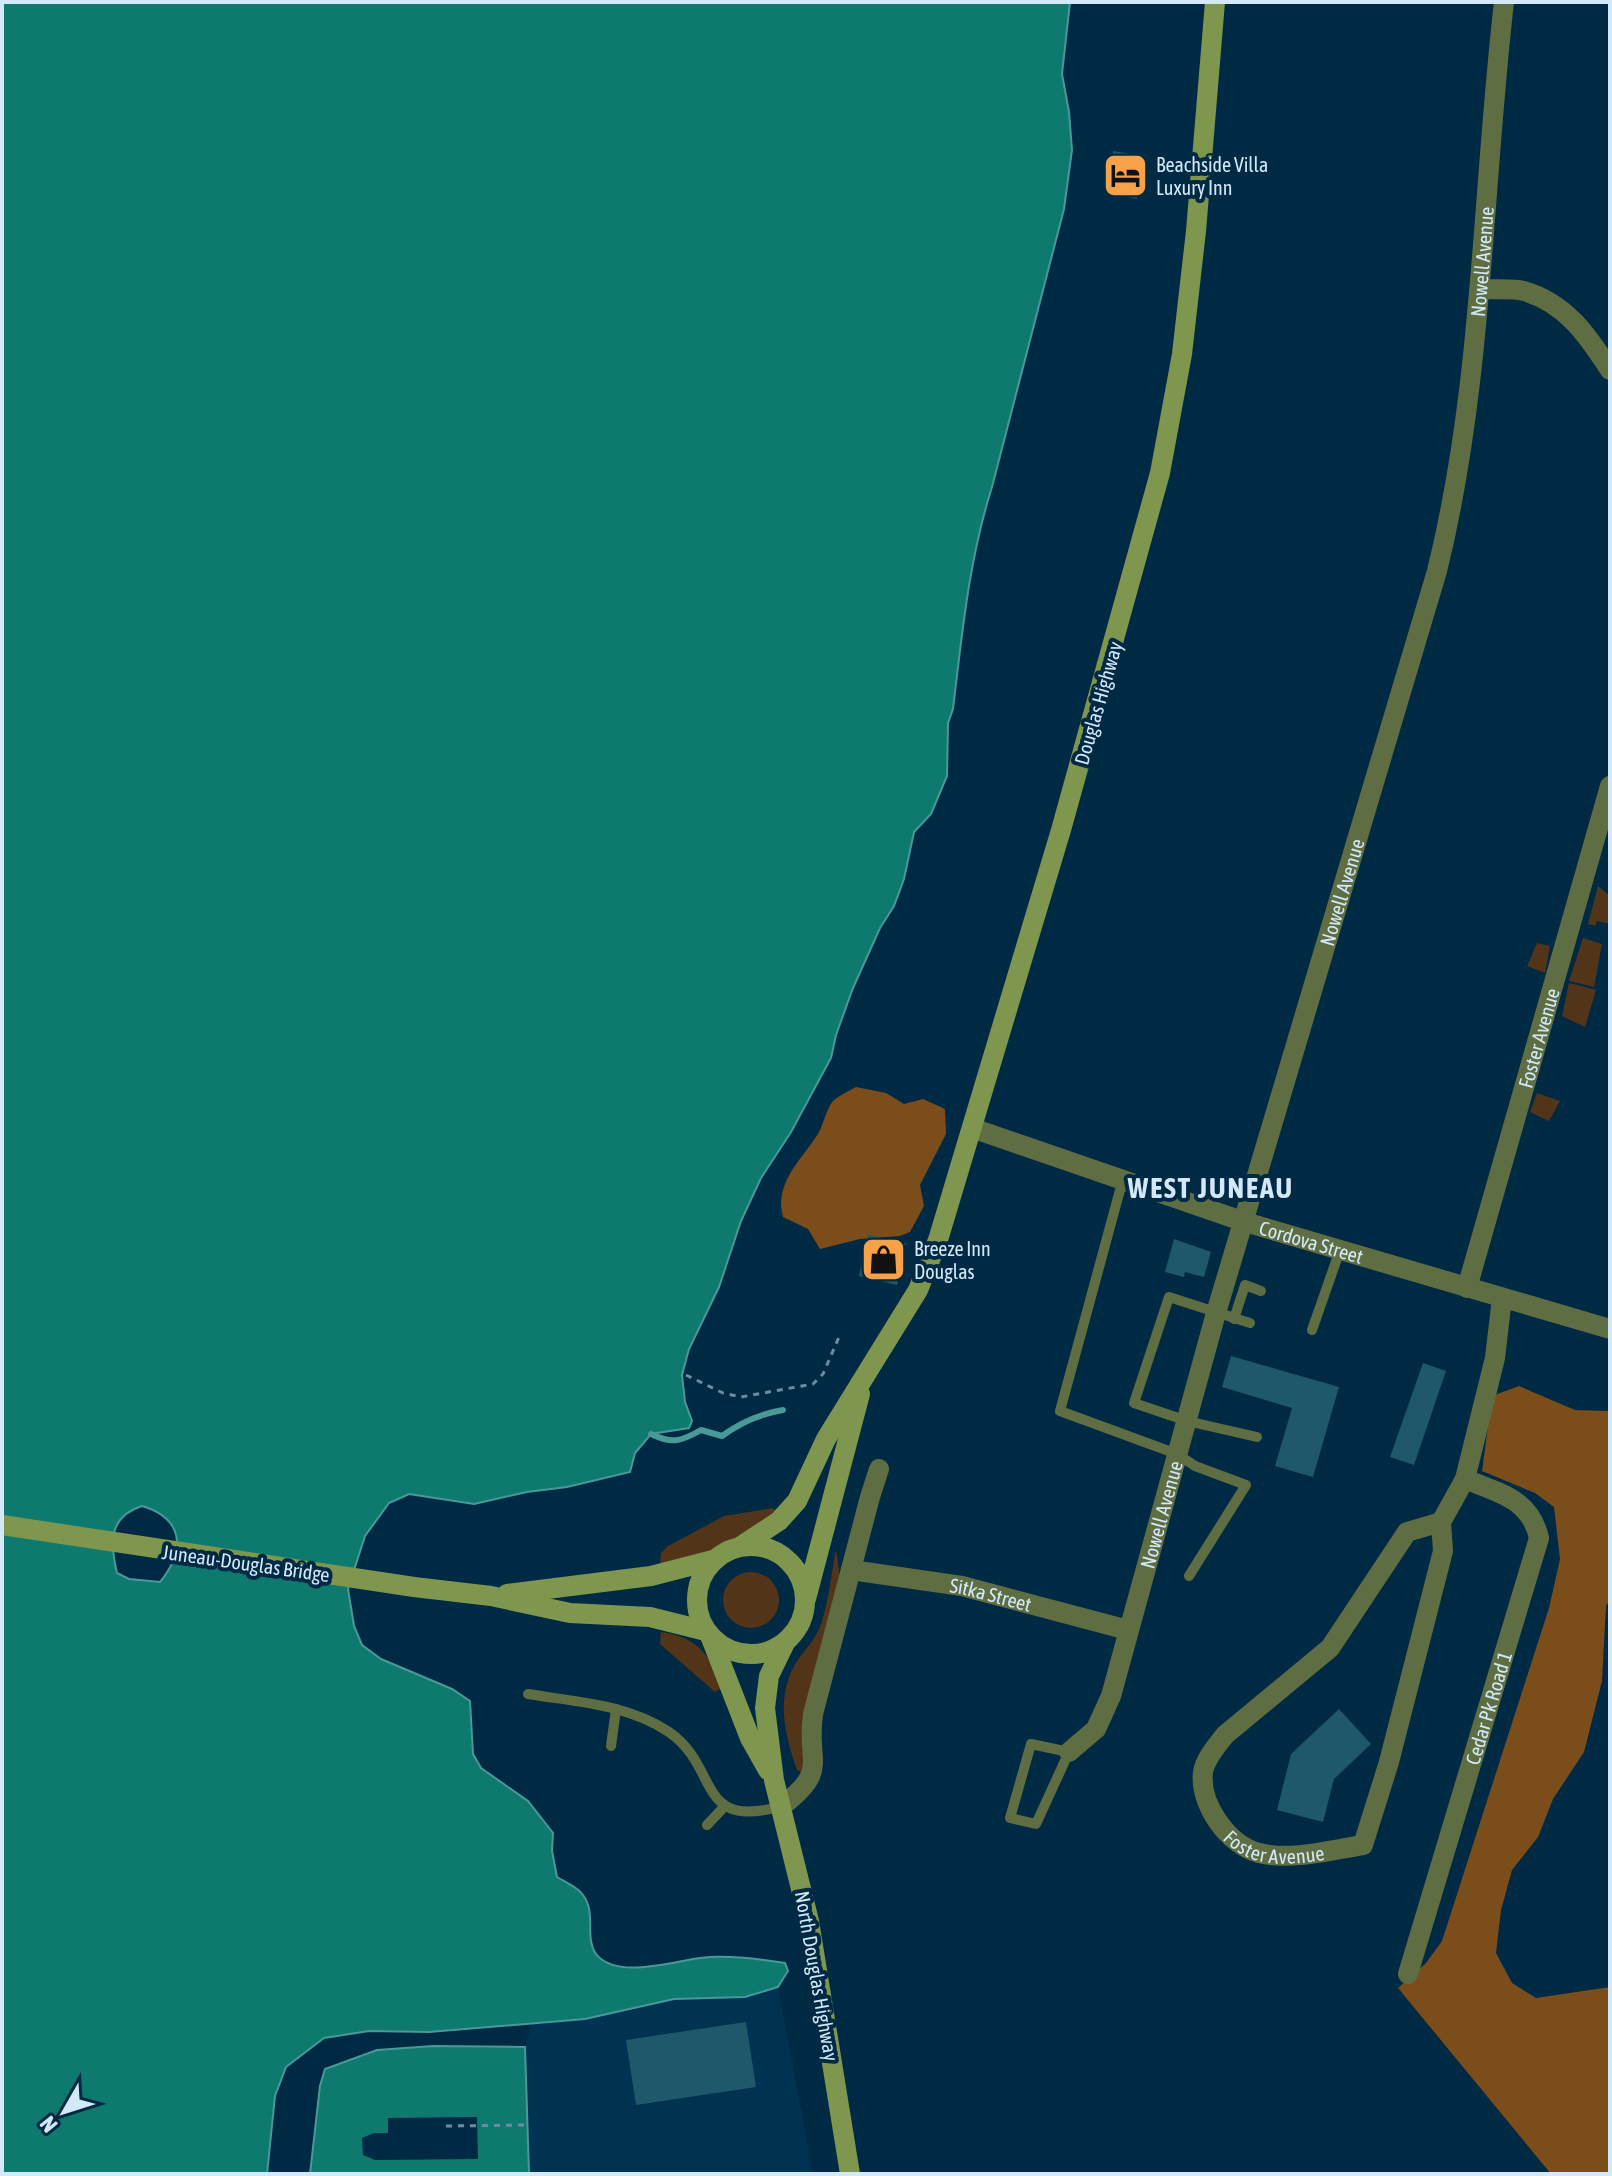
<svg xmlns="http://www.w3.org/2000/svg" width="1612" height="2176" viewBox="0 0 1612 2176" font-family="'Asap Condensed',sans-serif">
<rect width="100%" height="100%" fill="#002944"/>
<path fill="#003252" d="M 778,1987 L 813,2174 L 529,2174 L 525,2047 L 532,2022 L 674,1999 L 745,1997 Z"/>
<g fill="#523518">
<path d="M 1598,886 L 1610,896 L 1610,924 L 1597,921 L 1595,926 L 1588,924 Z"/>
<path d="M 1583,938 L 1602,944 L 1594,987 L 1569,981 Z"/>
<path d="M 1537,943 L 1550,946 L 1545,973 L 1527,966 Z"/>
<path d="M 1569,983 L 1596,990 L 1585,1027 L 1562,1016 Z"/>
<path d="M 1537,1093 L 1560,1101 L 1549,1121 L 1530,1112 Z"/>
<path d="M 773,1508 L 779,1514 L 736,1541 L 665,1572 L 660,1570 L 661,1553 L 668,1546 L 724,1516 Z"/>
<path d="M 836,1550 L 840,1578 L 803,1773 L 797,1770 C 785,1735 776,1700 794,1666 C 802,1652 816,1640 821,1624 C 829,1600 831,1574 836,1550 Z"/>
<circle cx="751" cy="1600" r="28"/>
<path d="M 661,1632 C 697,1637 711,1655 722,1688 L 715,1692 L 660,1644 Z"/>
</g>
<g fill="#7b4d1b">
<path d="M 856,1087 L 886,1093 L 904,1104 L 923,1099 L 945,1109 L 946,1134 L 920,1185 L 924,1206 L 910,1232 L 900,1236 L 860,1239 L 820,1249 L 808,1229 L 783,1217 C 774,1183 801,1160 818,1134 C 824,1124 826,1108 834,1100 C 840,1095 849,1091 856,1087 Z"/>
<path d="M 1519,1386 L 1575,1410 L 1610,1411 L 1610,1600 L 1606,1606 L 1602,1681 L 1584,1752 L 1553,1799 L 1538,1837 L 1512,1870 L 1501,1910 L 1496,1953 L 1512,1983 L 1536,1998 L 1610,1987 L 1610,2174 L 1551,2174 L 1398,1988 L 1426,1963 L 1442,1941 L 1549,1608 L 1560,1559 L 1554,1507 L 1535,1493 L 1482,1471 L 1492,1396 Z"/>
</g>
<g fill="#0d796f" stroke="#489a98" stroke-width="2" fill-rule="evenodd">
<path d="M 2,2 L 1070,2 L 1062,74 L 1069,112 L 1072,150 L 1064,209 L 992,487 C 969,559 962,634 953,709 L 948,723 L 947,776 L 931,814 L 914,832 L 904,879 L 894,906 L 880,928 L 853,988 L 836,1035 L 831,1058 L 791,1132 L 761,1178 L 741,1221 L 719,1287 L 689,1349 L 682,1375 L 685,1402 L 692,1421 L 689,1428 L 651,1434 L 635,1453 L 630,1472 L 567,1487 L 527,1492 L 474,1504 L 409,1494 L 389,1503 L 365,1536 L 348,1589 L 354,1626 L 362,1645 L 381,1659 L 452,1689 L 470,1701 L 473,1754 L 481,1768 L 528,1801 L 553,1833 L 552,1851 L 557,1877 C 565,1882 578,1887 583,1895 C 597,1914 584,1937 596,1954 C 618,1982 681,1958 710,1957 C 735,1956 761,1959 785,1963 L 788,1971 L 778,1987 L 745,1997 L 674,1999 L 585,2019 L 429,2032 L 369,2031 L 324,2038 L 286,2067 L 275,2096 L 267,2174 L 2,2174 ZM 142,1506 C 185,1519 185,1551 160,1582 L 129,1579 L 117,1573 C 110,1543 108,1517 142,1506 Z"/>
<path d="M 433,2046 L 525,2047 L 529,2174 L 310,2174 L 320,2086 L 325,2069 L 377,2050 Z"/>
</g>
<path fill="#002944" d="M 477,2117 L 478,2159 L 375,2160 L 363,2155 L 362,2138 L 374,2133 L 388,2133 L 388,2118 Z"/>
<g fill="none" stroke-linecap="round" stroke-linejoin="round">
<path stroke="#489a98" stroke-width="6" d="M 651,1434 C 672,1444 680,1442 701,1430 L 722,1436 C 741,1422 759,1414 783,1410"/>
</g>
<g fill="#1f586b">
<path d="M 1113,151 L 1144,156 L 1137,199 L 1107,194 Z"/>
<path d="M 868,1235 L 906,1243 L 897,1285 L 859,1276 Z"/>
<path d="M 1174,1239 L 1211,1252 L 1204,1277 L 1185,1272 L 1184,1277 L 1165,1272 Z"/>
<path d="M 1231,1356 L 1339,1387 L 1313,1477 L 1275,1466 L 1292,1408 L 1222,1387 Z"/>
<path d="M 1423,1363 L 1446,1371 L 1414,1465 L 1390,1457 Z"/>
<path d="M 1339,1709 L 1371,1744 L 1334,1779 L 1323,1822 L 1277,1810 L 1291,1754 Z"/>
<path d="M 746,2022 L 756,2087 L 636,2105 L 626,2040 Z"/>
</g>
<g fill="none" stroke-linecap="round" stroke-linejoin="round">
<g stroke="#6d8ca1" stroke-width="3" stroke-dasharray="6 6" stroke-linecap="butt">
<path d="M 686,1375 L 723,1393 L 741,1397 L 813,1384 L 823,1374 L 839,1337"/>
<path d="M 446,2126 L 527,2125"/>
</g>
<g stroke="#5f6e42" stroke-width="10">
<path d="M 1123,1179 L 1060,1411 L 1177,1454 L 1195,1466 L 1246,1485 L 1189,1576"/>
<path d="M 1234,1319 L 1245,1285 L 1261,1291"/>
<path d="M 1250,1323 L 1169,1297 L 1134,1403 L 1187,1421 L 1257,1437"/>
<path d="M 1312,1330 L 1340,1250"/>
<path d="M 528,1694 C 576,1702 627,1704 669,1732 C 721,1768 695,1831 782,1806"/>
<path d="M 1031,1744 L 1069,1752 L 1036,1824 L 1010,1818 Z"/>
<path d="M 611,1746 L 616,1709"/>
<path d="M 707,1825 L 724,1807"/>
</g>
<g stroke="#5f6e42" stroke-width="20">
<path d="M 1480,289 C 1494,290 1511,288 1524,291 C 1566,303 1588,336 1610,370"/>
<path id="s1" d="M 972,1128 L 1245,1222 L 1610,1329"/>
<path id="s2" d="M 1467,1288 L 1610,786"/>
<path id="s3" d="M 1441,1522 L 1407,1532 L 1330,1648 L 1225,1735 C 1217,1745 1205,1759 1203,1772 C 1199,1804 1228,1845 1259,1853 C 1291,1861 1331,1850 1363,1845 L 1389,1762 L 1443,1551 L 1441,1522 L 1465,1479 L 1495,1358 L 1502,1298"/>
<path id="s4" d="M 851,1570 L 962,1586 L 1128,1630"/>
<path id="s5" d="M 1069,1752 L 1096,1729 L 1111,1696 L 1216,1313 L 1437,571 C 1483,385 1482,192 1504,2"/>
<path d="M 782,1806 C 830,1769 806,1764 813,1714 L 870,1497 L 879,1469"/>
<path id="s6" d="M 1408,1974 L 1539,1538 C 1530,1498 1498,1493 1465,1479"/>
</g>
<g stroke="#7f964e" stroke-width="20">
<path d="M 2,1525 L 414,1587 L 491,1596 L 570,1613 L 650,1617 L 706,1631"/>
<circle cx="751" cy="1600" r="54"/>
<path d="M 741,1546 L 779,1521 L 797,1501 L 826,1439 L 918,1290 L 938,1240 L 1061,830 L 1160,473 L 1182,354 L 1196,231 L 1215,2"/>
<path d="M 507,1594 L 651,1576 L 713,1560"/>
<path d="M 806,1599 L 860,1394"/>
<path d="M 711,1638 L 750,1738 L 768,1770"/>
<path d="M 785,1643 L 769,1676 L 765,1708 L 774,1780 L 809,1921 L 850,2174"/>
</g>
</g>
<defs>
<symbol id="hotel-square" viewBox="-11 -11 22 22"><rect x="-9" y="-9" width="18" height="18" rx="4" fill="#f7a148" stroke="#002944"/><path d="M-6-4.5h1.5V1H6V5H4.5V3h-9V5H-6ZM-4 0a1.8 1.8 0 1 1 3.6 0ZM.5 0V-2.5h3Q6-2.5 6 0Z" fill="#111"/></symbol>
<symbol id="shop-square" viewBox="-11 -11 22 22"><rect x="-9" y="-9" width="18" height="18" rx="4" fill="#f7a148" stroke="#002944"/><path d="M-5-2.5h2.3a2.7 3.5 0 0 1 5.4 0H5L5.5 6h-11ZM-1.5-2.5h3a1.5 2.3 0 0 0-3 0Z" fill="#111"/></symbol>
</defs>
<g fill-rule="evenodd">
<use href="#hotel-square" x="1100" y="150" width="51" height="51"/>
<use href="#shop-square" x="858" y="1234" width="51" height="51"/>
</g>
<g text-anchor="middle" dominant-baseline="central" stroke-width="8" stroke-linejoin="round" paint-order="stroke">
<g font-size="20" fill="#d3e8f9" stroke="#002944" text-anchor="start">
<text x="1156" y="164">Beachside Villa<tspan x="1156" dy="23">Luxury Inn</tspan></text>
<text x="914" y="1248">Breeze Inn<tspan x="914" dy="23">Douglas</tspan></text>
</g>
<g font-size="20" fill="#d3e8f9" stroke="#002944">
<text stroke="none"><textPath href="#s5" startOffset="1556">Nowell Avenue</textPath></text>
<text transform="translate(1098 703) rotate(-74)">Douglas Highway</text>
<text stroke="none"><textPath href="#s5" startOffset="908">Nowell Avenue</textPath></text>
<text stroke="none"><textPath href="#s2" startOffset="260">Foster Avenue</textPath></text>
<text stroke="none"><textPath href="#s1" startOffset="358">Cordova Street</textPath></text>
<text stroke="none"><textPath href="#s5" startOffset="260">Nowell Avenue</textPath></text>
<text transform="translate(246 1563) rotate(8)">Juneau-Douglas Bridge</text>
<text stroke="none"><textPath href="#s4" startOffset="142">Sitka Street</textPath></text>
<text stroke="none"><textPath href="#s6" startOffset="278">Cedar Pk Road 1</textPath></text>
<text stroke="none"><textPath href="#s3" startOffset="474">Foster Avenue</textPath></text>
<text transform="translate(817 1976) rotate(80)">North Douglas Highway</text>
</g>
<g font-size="28" font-weight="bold" letter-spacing="2" fill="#d3e8f9" stroke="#002944">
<text x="1211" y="1188">WEST JUNEAU</text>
</g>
</g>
<rect width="1612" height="2176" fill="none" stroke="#d3e8f9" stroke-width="8"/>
<g transform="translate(64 2112) rotate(231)" stroke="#002944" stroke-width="6" paint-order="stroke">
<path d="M0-6L14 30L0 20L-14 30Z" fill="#d3e8f9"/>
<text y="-12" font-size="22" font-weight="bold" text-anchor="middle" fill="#d3e8f9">N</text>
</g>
</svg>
